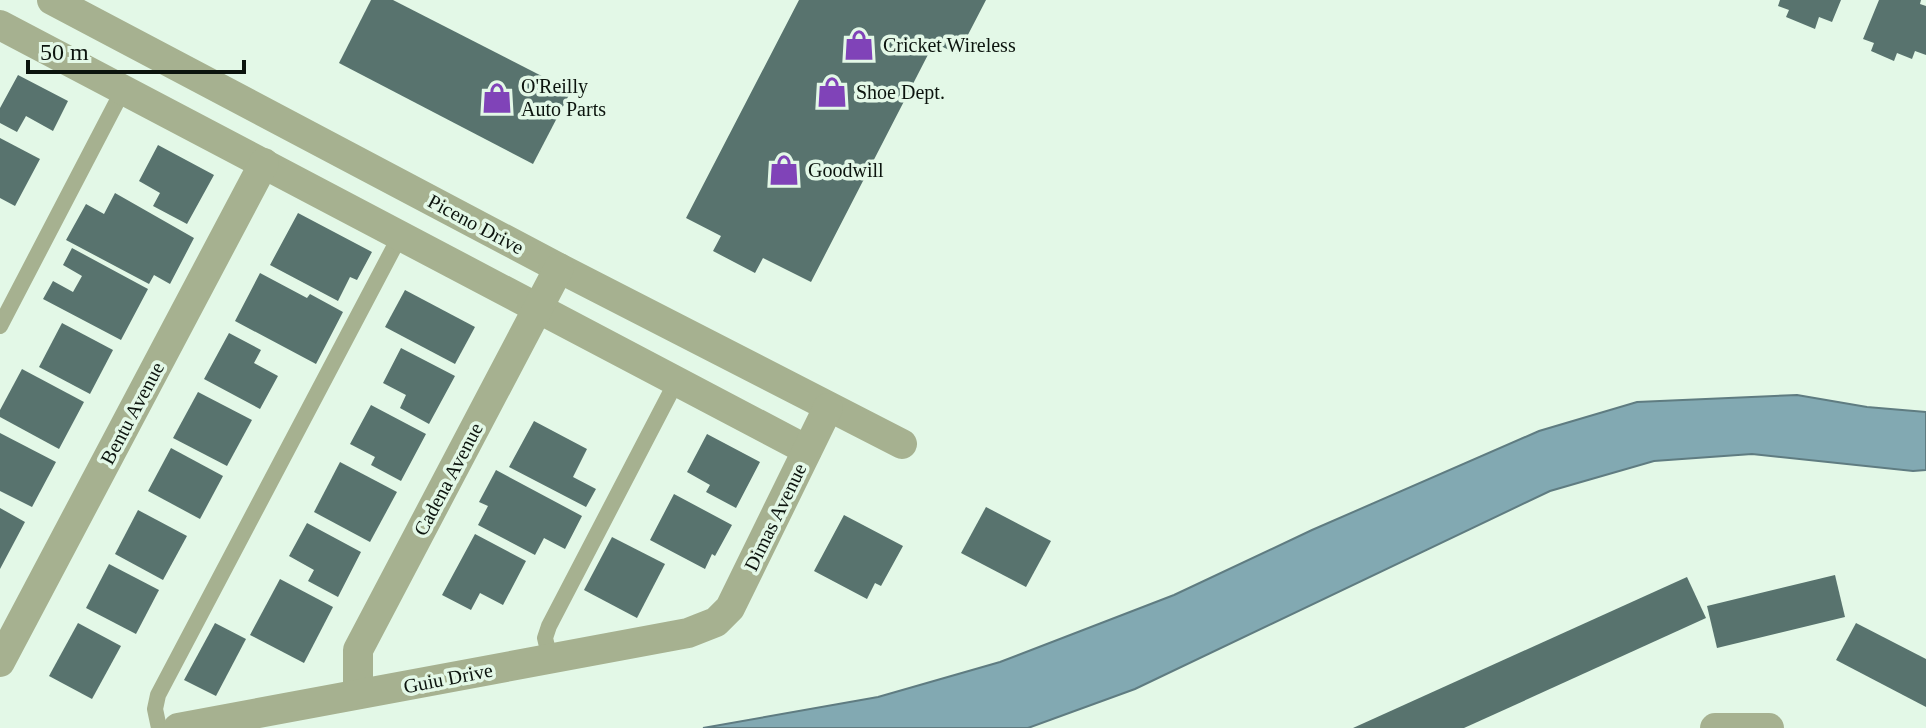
<svg xmlns="http://www.w3.org/2000/svg" width="1926" height="728" viewBox="0 0 1926 728" font-family="Georgia,serif">
<rect width="100%" height="100%" fill="#e3f8e7"/>
<path fill="#82a9b2" stroke="#5f7c81" stroke-width="2" d="M 1797,395 L 1867,407 L 1926,412 L 1926,470 L 1913,471 L 1752,454 L 1654,461 L 1550,491 L 1135,689 L 1028,728 L 703,728 L 878,697 L 1000,662 L 1174,595 L 1312,530 L 1539,431 L 1637,402 Z"/>
<g fill="#58736e">
<path d="M 371,0 L 393,0 L 571,91 L 533,164 L 339,63 Z"/>
<path d="M 799,0 L 986,0 L 958,54 L 934,43 L 811,282 L 763,258 L 755,273 L 713,251 L 721,236 L 686,218 Z"/>
<path d="M 1780,0 L 1841,0 L 1832,22 L 1819,17 L 1815,29 L 1786,17 L 1789,10 L 1778,6 Z"/>
<path d="M 1879,0 L 1921,0 L 1920,4 L 1926,6 L 1926,55 L 1915,51 L 1912,59 L 1897,53 L 1894,61 L 1871,51 L 1874,43 L 1863,39 Z"/>
<path d="M 18,75 L 68,101 L 53,131 L 26,116 L 17,132 L 0,123 L 0,108 Z"/>
<path d="M 0,138 L 40,159 L 15,206 L 0,198 Z"/>
<path d="M 158,145 L 214,175 L 187,224 L 153,206 L 160,193 L 139,181 Z"/>
<path d="M 115,193 L 194,238 L 170,284 L 154,275 L 149,284 L 66,240 L 86,204 L 104,214 Z"/>
<path d="M 298,213 L 372,252 L 357,280 L 350,277 L 338,301 L 270,265 Z"/>
<path d="M 72,248 L 148,289 L 121,340 L 43,299 L 53,281 L 73,292 L 82,276 L 63,265 Z"/>
<path d="M 260,273 L 307,298 L 310,294 L 343,312 L 316,364 L 235,321 Z"/>
<path d="M 405,290 L 475,327 L 455,364 L 385,327 Z"/>
<path d="M 62,323 L 113,350 L 90,394 L 39,367 Z"/>
<path d="M 229,333 L 261,350 L 254,363 L 278,376 L 260,409 L 204,379 Z"/>
<path d="M 401,348 L 455,376 L 429,424 L 400,408 L 406,395 L 383,383 Z"/>
<path d="M 22,369 L 84,402 L 59,449 L 0,417 L 0,410 Z"/>
<path d="M 198,392 L 252,420 L 227,466 L 173,438 Z"/>
<path d="M 371,405 L 426,434 L 401,481 L 371,465 L 375,457 L 350,444 Z"/>
<path d="M 534,421 L 587,449 L 573,477 L 596,489 L 586,507 L 509,467 Z"/>
<path d="M 0,433 L 56,462 L 32,507 L 0,491 Z"/>
<path d="M 707,434 L 760,462 L 736,508 L 706,492 L 710,485 L 687,472 Z"/>
<path d="M 171,448 L 223,476 L 200,519 L 148,491 Z"/>
<path d="M 340,462 L 397,492 L 370,542 L 314,512 Z"/>
<path d="M 496,470 L 582,516 L 565,549 L 544,538 L 535,555 L 478,525 L 488,506 L 479,502 Z"/>
<path d="M 674,494 L 732,525 L 715,556 L 712,554 L 705,569 L 650,540 Z"/>
<path d="M 986,507 L 1051,541 L 1026,587 L 961,553 Z"/>
<path d="M 0,508 L 25,522 L 0,569 Z"/>
<path d="M 138,510 L 187,536 L 163,580 L 115,554 Z"/>
<path d="M 844,515 L 903,546 L 881,586 L 875,583 L 867,599 L 814,571 Z"/>
<path d="M 307,523 L 361,552 L 338,597 L 308,581 L 314,570 L 289,556 Z"/>
<path d="M 475,534 L 526,561 L 503,605 L 480,593 L 471,610 L 442,595 Z"/>
<path d="M 612,537 L 665,564 L 637,618 L 584,590 Z"/>
<path d="M 109,564 L 159,590 L 136,634 L 86,608 Z"/>
<path d="M 1835,575 L 1845,617 L 1717,648 L 1707,606 Z"/>
<path d="M 1687,577 L 1706,618 L 1495,714 L 1464,728 L 1353,728 Z"/>
<path d="M 280,579 L 333,607 L 304,663 L 250,635 Z"/>
<path d="M 78,623 L 121,646 L 92,699 L 49,676 Z"/>
<path d="M 215,623 L 246,639 L 216,696 L 184,680 Z"/>
<path d="M 1856,623 L 1926,659 L 1926,707 L 1836,660 Z"/>
</g>
<g fill="none" stroke-linecap="round" stroke-linejoin="round">
<g stroke="#a6b190" stroke-width="16">
<path d="M 0,326 L 123,90"/>
<path d="M 550,659 L 545,638 L 549,626 L 676,382"/>
<path d="M 159,728 L 155,709 L 158,695 L 400,236"/>
</g>
<g stroke="#a6b190" stroke-width="30">
<path d="M 52,0 L 559,268 L 902,444"/>
<path d="M 0,25 L 807,450"/>
<path d="M 0,662 L 264,163"/>
<path d="M 358,694 L 358,650 L 559,268"/>
<path d="M 178,728 L 688,633 L 716,622 L 730,608 L 828,408"/>
<path d="M 1715,728 L 1769,728"/>
</g>
</g>
<defs>
<symbol id="shop-bare" viewBox="-9 -9 18 18"><path d="M-5-2.5h2.3a2.7 3.5 0 0 1 5.4 0H5L5.5 6h-11ZM-1.5-2.5h3a1.5 2.3 0 0 0-3 0Z" fill="#8043b8" stroke="#e3f8e7" stroke-width="2.5" paint-order="stroke"/></symbol>
</defs>
<g fill-rule="evenodd">
<use href="#shop-bare" x="837" y="23" width="44" height="44"/>
<use href="#shop-bare" x="810" y="70" width="44" height="44"/>
<use href="#shop-bare" x="475" y="76" width="44" height="44"/>
<use href="#shop-bare" x="762" y="148" width="44" height="44"/>
</g>
<g text-anchor="middle" dominant-baseline="central" stroke-width="7" stroke-linejoin="round" paint-order="stroke">
<g font-size="20" fill="#0c140e" stroke="#e3f8e7" text-anchor="start">
<text x="883" y="45">Cricket Wireless</text>
<text x="521" y="86">O'Reilly<tspan x="521" dy="23">Auto Parts</tspan></text>
<text x="856" y="92">Shoe Dept.</text>
<text x="808" y="170">Goodwill</text>
</g>
<g font-size="20" fill="#0c140e" stroke="#e3f8e7">
<text transform="translate(476 224) rotate(28)">Piceno Drive</text>
<text transform="translate(132 413) rotate(-62)">Bentu Avenue</text>
<text transform="translate(448 479) rotate(-62)">Cadena Avenue</text>
<text transform="translate(775 517) rotate(-64)">Dimas Avenue</text>
<text transform="translate(448 678) rotate(-11)">Guiu Drive</text>
</g>
</g>
<path d="M28 60v12h216v-12" fill="none" stroke="#0c140e" stroke-width="4"/>
<text x="40" y="60" font-size="24" fill="#0c140e" stroke="#e3f8e7" stroke-width="6" paint-order="stroke">50 m</text>
</svg>
